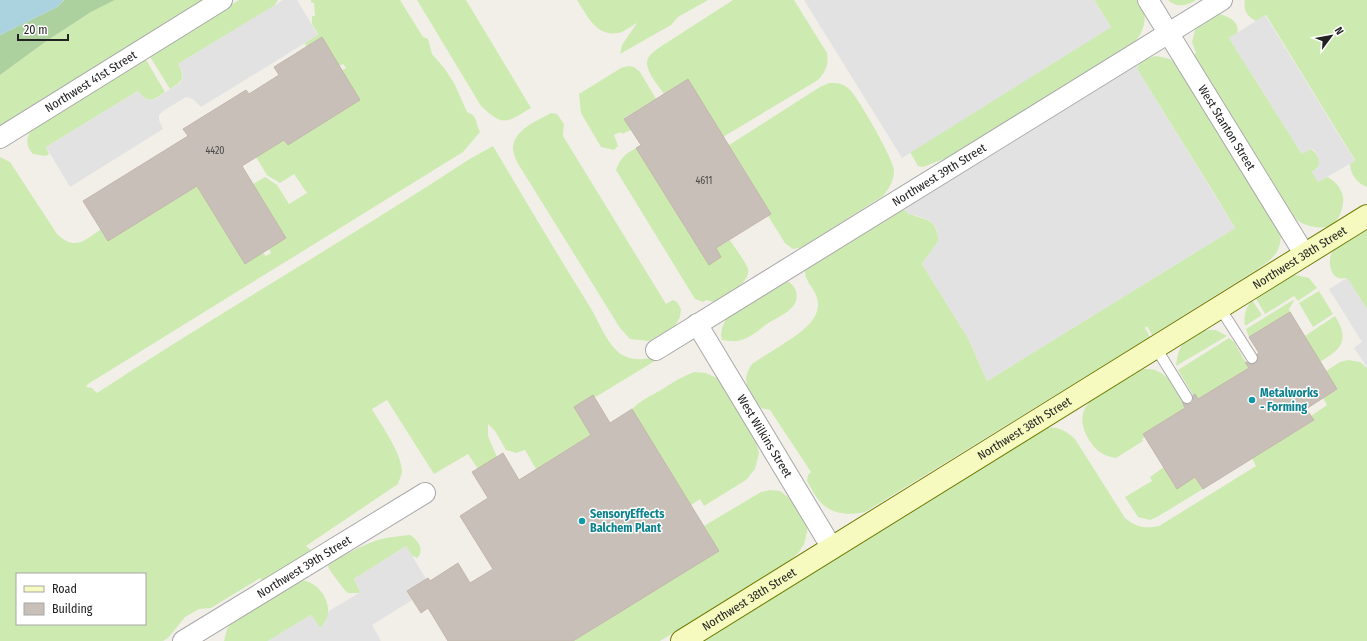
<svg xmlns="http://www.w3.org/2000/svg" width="1367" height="641" viewBox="0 0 1367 641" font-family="'Fira Sans Condensed',sans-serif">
<rect width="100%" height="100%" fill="#f2efe9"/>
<g fill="#cdebb0" fill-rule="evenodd">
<path d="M 115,0 L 206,0 L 0,127 L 0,75 L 48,40 L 91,12 Z"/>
<path d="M 239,0 L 278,0 L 274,6 L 178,64 C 186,78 183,81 170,89 L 149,55 Z"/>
<path d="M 311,0 L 400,0 L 423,37 L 428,39 L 432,54 L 445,69 L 455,85 L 467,112 L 473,115 L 476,120 L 477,125 L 480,132 L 463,152 L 88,384 L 86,387 L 92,388 L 97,393 C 219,313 346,240 468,160 L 493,146 C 525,200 557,254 590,307 C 598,320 606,341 617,351 C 630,363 648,359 663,356 L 594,398 L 593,395 L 574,407 L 591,435 L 536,469 L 525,450 L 516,453 L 506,450 L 495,431 L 488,424 L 488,436 L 497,457 L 478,469 L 468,454 L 434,474 L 387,400 L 372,409 C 381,425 402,453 402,472 C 402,475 399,480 398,484 L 306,546 L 311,550 L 263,583 L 260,578 L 211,608 L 199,609 L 185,617 L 168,638 L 163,641 L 0,641 L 0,157 L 10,162 L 57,234 C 75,251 84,241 101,229 L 108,241 L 197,186 L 246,263 L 263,253 L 266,256 L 271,253 L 269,249 L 286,238 L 253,184 L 265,177 L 277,185 L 289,204 L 307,193 L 294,174 L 280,183 L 267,175 L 256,157 L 284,140 L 288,145 L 360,100 L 342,70 L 346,68 L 343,64 L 339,66 L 322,37 L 306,47 L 305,43 L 318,34 L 312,24 L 312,16 L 315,16 L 314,3 L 311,2 ZM 17,574 L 145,574 L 145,624 L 17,624 Z"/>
<path d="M 417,0 L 466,0 L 531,108 C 506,123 503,127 481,106 Z"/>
<path d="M 577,0 L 708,0 L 678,17 L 671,25 L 620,54 L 622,45 L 637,23 C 631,26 624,32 618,33 C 596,37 587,15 577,0 Z"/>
<path d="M 733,0 L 794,0 L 827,53 C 829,65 826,71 818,80 L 723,137 L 688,79 L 664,94 C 658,85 643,69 648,58 C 651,53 656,50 660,47 Z"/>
<path d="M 1094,0 L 1139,0 C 1149,16 1145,32 1132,45 L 946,158 L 923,167 L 918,166 L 910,152 L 1111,27 Z"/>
<path d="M 1168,0 L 1196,0 C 1187,6 1176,8 1168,0 Z"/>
<path d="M 1245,0 L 1367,0 L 1367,187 C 1358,184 1350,174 1350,164 L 1355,160 L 1266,15 L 1256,21 C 1247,17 1243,10 1245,0 Z"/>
<path d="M 1216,13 C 1226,16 1241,20 1237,34 L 1229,38 L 1302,154 L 1310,149 C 1316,151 1322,161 1318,167 C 1316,169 1314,171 1312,172 L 1318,182 L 1327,177 C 1337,182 1345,192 1343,204 C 1342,210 1339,219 1334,223 C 1325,231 1306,227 1297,220 C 1291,214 1281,195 1275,187 C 1246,144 1221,99 1194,55 L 1196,53 L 1192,42 L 1196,27 Z"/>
<path d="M 1156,56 L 1170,59 L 1182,69 L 1281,233 C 1281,254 1272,259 1256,270 L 1152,335 L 1147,326 L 1145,328 L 1150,337 L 865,512 C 853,515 837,515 826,507 C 817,501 812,489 807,481 L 808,475 L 811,472 L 770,410 L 761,408 C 750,392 739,383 752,364 C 762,357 773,351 783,344 C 800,333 827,317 815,293 C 810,283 802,277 806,265 L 901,209 C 905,210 909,213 913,215 C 931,222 934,218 939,240 L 922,264 L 968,338 L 987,381 L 1235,228 L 1214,193 L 1137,69 C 1140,59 1147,58 1156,56 Z"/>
<path d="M 145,58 L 165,92 C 153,100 148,105 138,91 L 46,147 L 49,154 L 46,156 L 33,154 C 25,145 26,138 32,128 Z"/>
<path d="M 628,66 L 634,67 L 640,72 L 656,99 L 624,118 L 631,130 L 622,134 L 621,132 L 614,135 L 618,146 L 614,150 L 601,147 L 581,113 L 579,94 L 621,68 Z"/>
<path d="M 829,83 C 837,83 843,83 849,89 C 857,95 893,159 894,169 C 894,181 890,187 883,196 L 803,247 L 793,249 L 785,243 L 768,216 L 771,214 L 729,145 L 820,87 Z"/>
<path d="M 551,113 L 557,114 L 564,124 L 563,136 L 666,304 L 673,300 L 677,302 L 681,309 L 680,317 L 675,326 L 650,341 L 630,339 L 620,328 L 517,162 C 515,158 513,152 513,147 C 515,129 537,121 551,113 Z"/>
<path d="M 636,148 L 709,264 L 721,257 L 716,248 L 730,240 C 734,247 746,262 748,269 C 751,284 724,295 714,302 L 706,300 L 703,302 L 695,299 L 616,170 C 621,157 625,154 636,148 Z"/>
<path d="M 1367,228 L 1367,309 L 1347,278 C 1340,279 1336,279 1332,272 C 1329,266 1329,256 1333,251 C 1337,244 1360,233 1367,228 Z"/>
<path d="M 1296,275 L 1309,278 L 1317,288 L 1298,301 L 1294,296 L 1265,314 L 1255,297 L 1290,276 Z"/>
<path d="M 783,280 C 790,282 793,284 796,291 C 801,309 779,316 767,324 C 760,329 750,338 741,340 C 735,342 729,341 722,340 L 721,335 L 722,328 L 727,317 Z"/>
<path d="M 1319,291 L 1333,314 L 1313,327 L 1299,303 Z"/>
<path d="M 1252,300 L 1262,315 L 1245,326 C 1243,316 1246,307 1252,300 Z"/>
<path d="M 1293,300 L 1294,301 L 1289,309 L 1290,312 L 1249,337 L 1246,329 Z"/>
<path d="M 1335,316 C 1350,341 1342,348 1320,362 L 1305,336 Z"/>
<path d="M 1209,330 L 1216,330 L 1227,336 L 1176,366 C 1178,353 1179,344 1191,337 C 1197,333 1201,330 1209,330 Z"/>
<path d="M 1229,338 L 1234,342 L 1249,368 L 1198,399 L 1195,394 L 1193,395 L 1178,370 Z"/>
<path d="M 1348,360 L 1360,362 L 1367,368 L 1367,641 L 695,641 L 1045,428 C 1058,426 1065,430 1075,439 L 1125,518 C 1136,527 1144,529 1159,526 L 1256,466 L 1252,458 L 1313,421 L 1311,416 L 1327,405 L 1323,398 L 1337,389 L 1326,371 L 1340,362 Z"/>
<path d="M 1144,369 C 1148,369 1154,369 1157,371 C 1170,376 1176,390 1183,401 L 1181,403 L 1185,408 L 1142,439 L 1143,441 L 1116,458 C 1103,456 1096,451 1089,440 C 1072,411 1090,398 1114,384 C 1124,378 1133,372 1144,369 Z"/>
<path d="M 694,372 L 706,373 L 719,379 L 753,432 L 759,453 L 755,469 L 746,480 L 704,506 L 700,499 L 691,505 L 661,463 L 664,461 L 632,409 C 640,401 650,396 661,390 C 672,383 681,377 694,372 Z"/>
<path d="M 1164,467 L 1177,488 L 1195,477 L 1203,489 L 1157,517 L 1150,520 L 1138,517 L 1125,497 L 1152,481 L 1150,477 Z"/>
<path d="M 770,490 L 780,491 L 792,500 L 807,522 L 807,532 L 804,544 L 799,552 L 787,563 L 660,641 L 573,641 L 719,551 L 704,526 L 761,492 Z"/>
<path d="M 410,535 C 417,539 426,550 417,558 L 411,555 L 406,546 L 354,579 L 360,591 L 359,593 L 348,593 L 343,588 L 329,569 L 328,566 C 333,559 372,541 381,539 C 390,537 400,536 410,535 Z"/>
<path d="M 299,580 C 322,580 339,612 320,628 L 311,615 L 268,641 L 224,641 L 227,629 L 233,621 Z"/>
</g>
<path fill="#add19e" d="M 64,0 L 115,0 L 91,12 L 48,40 L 0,75 L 0,35 L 57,7 Z"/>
<g fill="#e2e2e2">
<path d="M 283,0 L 297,0 L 318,35 L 201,107 L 193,99 L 186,97 L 163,111 L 159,115 L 159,120 L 163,129 L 70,187 L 46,147 L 138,91 L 144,98 L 148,100 L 155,99 L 180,83 L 183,77 L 182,71 L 178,64 Z"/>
<path d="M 804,0 L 1094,0 L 1111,27 L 902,158 Z"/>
<path d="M 1265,15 L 1355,161 L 1318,182 L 1312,172 L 1318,167 L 1319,164 L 1318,156 L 1314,150 L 1311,149 L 1302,154 L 1229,38 Z"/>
<path d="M 1139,63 L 1137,69 L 1235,228 L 987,381 L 968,338 L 922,264 L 939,240 L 936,227 L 929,220 L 912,214 L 908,215 L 906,211 L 901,209 Z"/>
<path d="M 1347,278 L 1367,309 L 1367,367 L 1354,348 L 1362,342 L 1329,289 Z"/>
<path d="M 406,546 L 426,579 L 407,591 L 412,600 L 372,625 L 381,641 L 268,641 L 311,615 L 320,628 L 325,624 L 329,611 L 359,593 L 360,591 L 354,579 Z"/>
</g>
<path fill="#aad3df" d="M 0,0 L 64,0 L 57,7 L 0,35 Z"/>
<g fill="#c7bfb8" stroke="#c4b6ab">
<path d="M 322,37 L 360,100 L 288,145 L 284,140 L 242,166 L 286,238 L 245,264 L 197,186 L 108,241 L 83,201 L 188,136 L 183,129 L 246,90 L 249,94 L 279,75 L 274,67 Z"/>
<path d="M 688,79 L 771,214 L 716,248 L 721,257 L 709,265 L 636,148 L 641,145 L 624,119 Z"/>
<path d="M 1290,312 L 1337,389 L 1306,409 L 1314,420 L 1203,489 L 1195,477 L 1177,489 L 1143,434 L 1185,408 L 1182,402 L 1187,404 L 1190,404 L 1193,401 L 1193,395 L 1195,394 L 1198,399 L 1249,368 L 1245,362 L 1252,364 L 1256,363 L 1258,358 L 1257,354 L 1259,353 L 1249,337 Z"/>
<path d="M 593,395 L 610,423 L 632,409 L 719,551 L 573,641 L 448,641 L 428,608 L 421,613 L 407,591 L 428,578 L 430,581 L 458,563 L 470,583 L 493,569 L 460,516 L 488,498 L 472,472 L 503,453 L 519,480 L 591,435 L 574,407 Z"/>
</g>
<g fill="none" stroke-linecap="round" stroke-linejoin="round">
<defs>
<g id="lane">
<path d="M 1220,308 L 1252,358"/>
<path d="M 1156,348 L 1187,398"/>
</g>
<g id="street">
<path id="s1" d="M 1148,0 L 1305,255"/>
<path id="s2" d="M 0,138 L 222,0"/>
<path id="s3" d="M 697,324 L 832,548"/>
<path id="s4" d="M 656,350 L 1222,0"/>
<path id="s5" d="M 183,641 L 425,493"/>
</g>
<g id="secondary">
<path id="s6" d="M 682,641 L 1367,216"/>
</g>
</defs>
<use href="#lane" stroke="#a9a9a9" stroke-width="12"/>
<use href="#street" stroke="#a9a9a9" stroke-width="22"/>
<use href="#secondary" stroke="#707d05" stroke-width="24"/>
<use href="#lane" stroke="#fff" stroke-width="10"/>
<use href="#street" stroke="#fff" stroke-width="20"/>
<use href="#secondary" stroke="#f7fabf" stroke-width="22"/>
</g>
<g fill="#0f9aa8" stroke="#fff" stroke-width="1.5">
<circle cx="1252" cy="400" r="4"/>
<circle cx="582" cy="521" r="4"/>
</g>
<g text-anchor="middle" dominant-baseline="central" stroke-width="3" stroke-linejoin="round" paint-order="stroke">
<g font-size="10" fill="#4b4948">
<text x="215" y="151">4420</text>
<text x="704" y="181">4611</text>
</g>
<g font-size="12" fill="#222" stroke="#fff">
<text stroke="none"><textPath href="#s2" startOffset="107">Northwest 41st Street</textPath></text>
<text stroke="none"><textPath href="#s1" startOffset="150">West Stanton Street</textPath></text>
<text stroke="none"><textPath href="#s4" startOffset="333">Northwest 39th Street</textPath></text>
<text stroke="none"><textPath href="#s6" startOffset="727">Northwest 38th Street</textPath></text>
<text stroke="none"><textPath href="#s6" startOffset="403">Northwest 38th Street</textPath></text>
<text stroke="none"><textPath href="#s3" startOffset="131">West Wilkins Street</textPath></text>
<text stroke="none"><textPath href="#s5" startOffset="142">Northwest 39th Street</textPath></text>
<text stroke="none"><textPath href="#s6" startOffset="79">Northwest 38th Street</textPath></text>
</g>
<g font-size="12" font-weight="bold" fill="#0d838f" stroke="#fff" text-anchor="start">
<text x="1260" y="393">Metalworks<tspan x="1260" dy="14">- Forming</tspan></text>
<text x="590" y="514">SensoryEffects<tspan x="590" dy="14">Balchem Plant</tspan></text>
</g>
</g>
<rect x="16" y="573" width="130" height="52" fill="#ffffff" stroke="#a7a7a7"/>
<rect x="24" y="586" width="20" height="6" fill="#f7fabf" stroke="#a7a7a7"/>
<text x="52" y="593" font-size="12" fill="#222222">Road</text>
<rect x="24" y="603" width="20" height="12" fill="#c7bfb8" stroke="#a7a7a7"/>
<text x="52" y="613" font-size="12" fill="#222222">Building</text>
<g transform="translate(1331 36) rotate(58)" stroke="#ffffff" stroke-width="3" paint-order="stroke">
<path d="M0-3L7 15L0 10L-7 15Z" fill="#222222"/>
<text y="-6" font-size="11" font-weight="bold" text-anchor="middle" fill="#222222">N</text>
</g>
<path d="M18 34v6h50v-6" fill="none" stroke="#222222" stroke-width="2"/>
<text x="24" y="34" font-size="12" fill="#222222" stroke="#ffffff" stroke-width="3" paint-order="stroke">20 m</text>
</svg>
